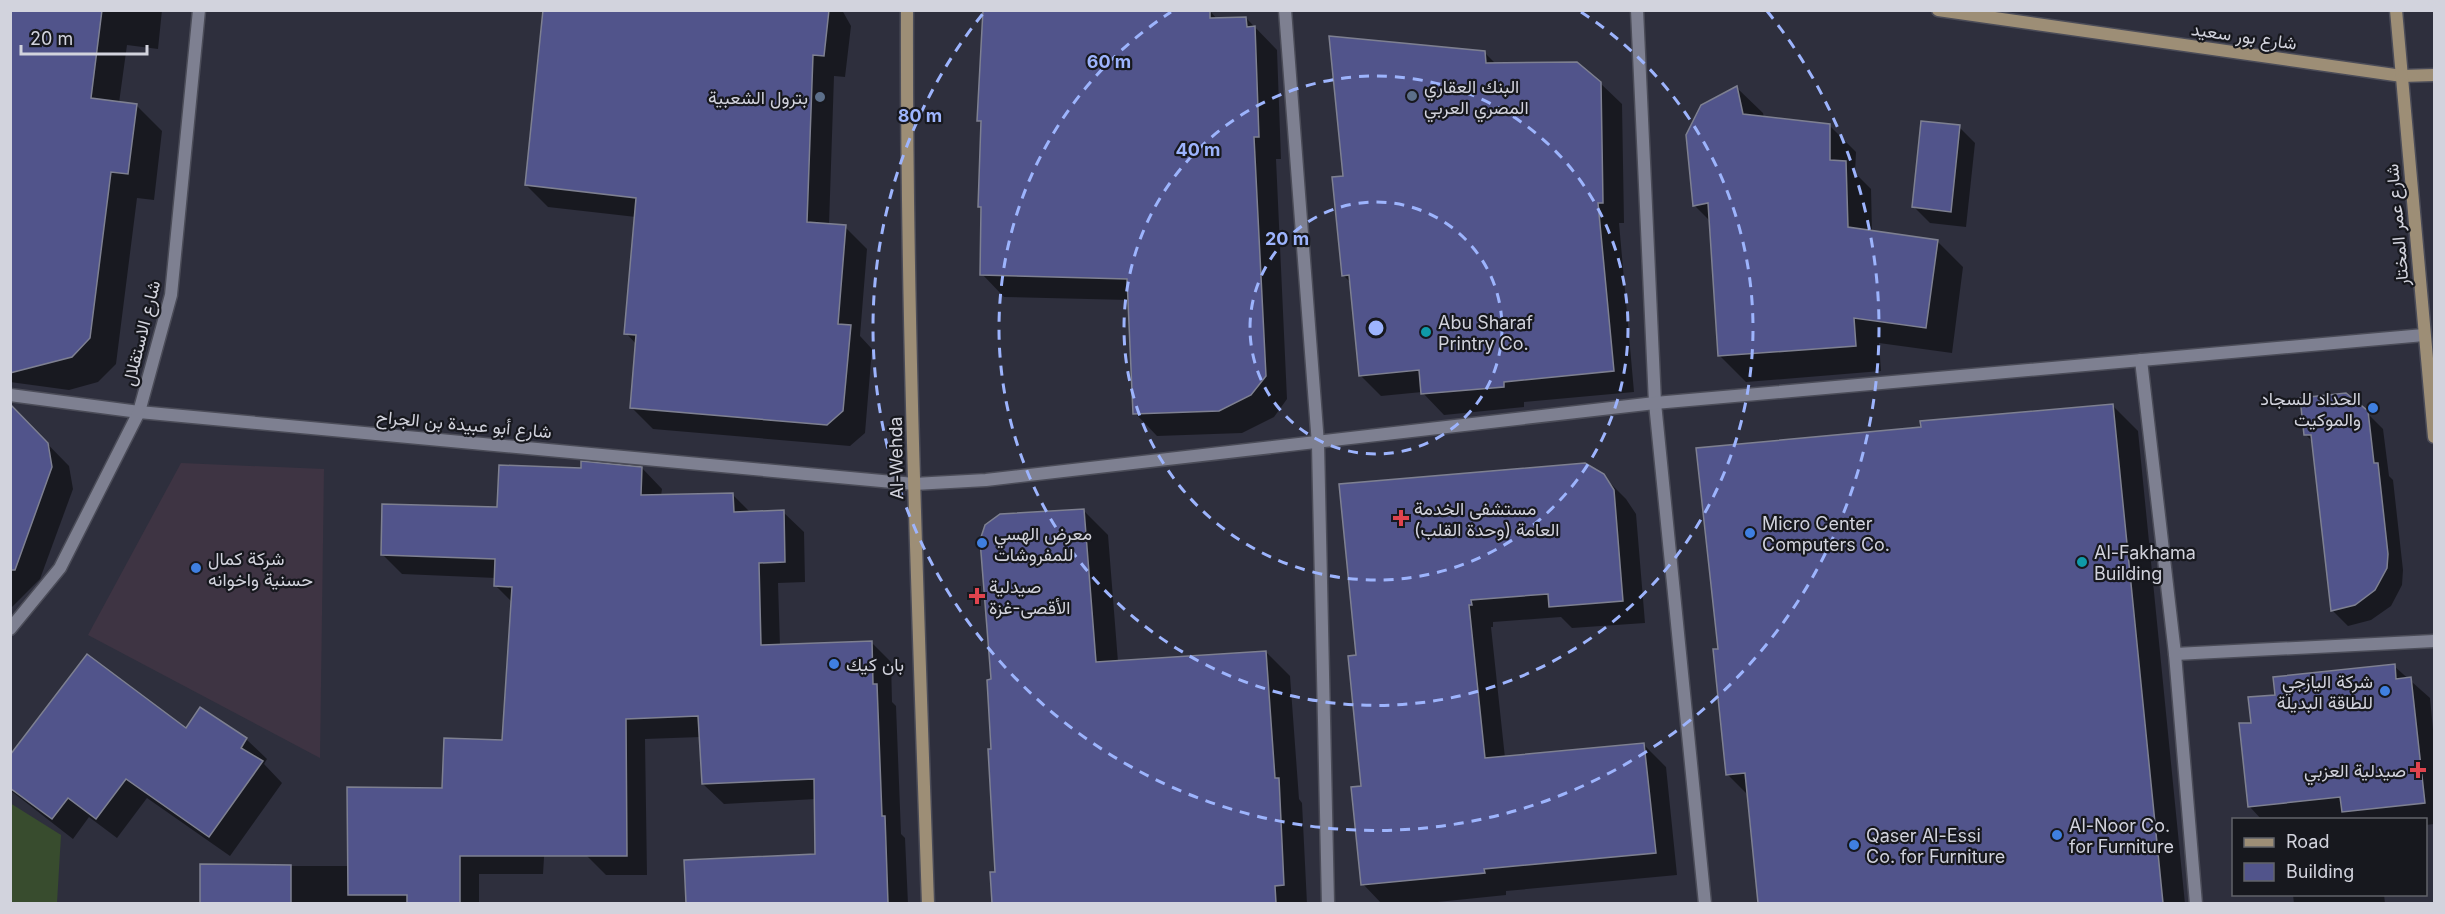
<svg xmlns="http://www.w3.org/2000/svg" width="2445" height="914" viewBox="0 0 2445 914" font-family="Inter,Vazirmatn,sans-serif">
<rect width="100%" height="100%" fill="#2e2f3d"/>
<path fill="#3e3443" d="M 181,463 L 324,469 L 320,758 L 88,635 Z"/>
<path fill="#384c2e" d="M 10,803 L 61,835 L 57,903 L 11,903 Z"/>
<g fill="#0007">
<path d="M 10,10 L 162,10 L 158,49 L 127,45 L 119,103 L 136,105 L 162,131 L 154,200 L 137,198 L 116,364 L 98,382 L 69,390 L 10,382 Z"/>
<path d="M 544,10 L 842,10 L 851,26 L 845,77 L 834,76 L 829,225 L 845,227 L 867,249 L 860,336 L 872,349 L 865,433 L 850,446 L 653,429 L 631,407 L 637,345 L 626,333 L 636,217 L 548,207 L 526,185 Z"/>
<path d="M 1210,11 L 1217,19 L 1246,18 L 1277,50 L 1281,159 L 1276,159 L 1287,399 L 1274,417 L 1242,433 L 1157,436 L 1135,413 L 1129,300 L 1004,297 L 982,274 L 982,209 L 980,206 L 982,124 L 978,120 Z"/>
<path d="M 1484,52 L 1496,64 L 1600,83 L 1622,104 L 1624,223 L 1619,223 L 1634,392 L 1524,402 L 1524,407 L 1444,415 L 1422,392 L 1381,396 L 1360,375 L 1351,283 L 1343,275 L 1345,178 Z"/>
<path d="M 1737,88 L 1763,113 L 1764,118 L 1830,126 L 1856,152 L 1855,173 L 1871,189 L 1872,232 L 1937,241 L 1963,267 L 1952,353 L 1879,343 L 1881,371 L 1746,382 L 1720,356 L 1711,222 L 1694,205 Z"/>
<path d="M 1959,127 L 1975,143 L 1966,227 L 1930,223 L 1914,207 Z"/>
<path d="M 2113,406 L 2138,431 L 2185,904 L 1760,904 L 1749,796 L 1727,774 L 1922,428 Z"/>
<path d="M 2367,413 L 2383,429 L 2389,476 L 2393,480 L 2403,570 L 2402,585 L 2391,606 L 2371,620 L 2348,626 L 2333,611 L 2314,443 L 2306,435 Z"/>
<path d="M 10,421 L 26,422 L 69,466 L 73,489 L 40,579 L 10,609 Z"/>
<path d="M 642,468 L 662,489 L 661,496 L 733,495 L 751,513 L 783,512 L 804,532 L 805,582 L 778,583 L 780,646 L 871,642 L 891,662 L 892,702 L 896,706 L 901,834 L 905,838 L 908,904 L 688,904 L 686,862 L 817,856 L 816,799 L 724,804 L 703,784 L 701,737 L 645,739 L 647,875 L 606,875 L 586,855 L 513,603 L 496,586 L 496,578 L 402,574 L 382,554 L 498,509 L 582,470 Z"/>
<path d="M 1603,476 L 1626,499 L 1636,514 L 1645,623 L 1572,628 L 1561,617 L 1493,622 L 1493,627 L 1491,627 L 1505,758 L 1643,744 L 1666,767 L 1677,875 L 1506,891 L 1506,895 L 1418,904 L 1382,904 L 1363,884 L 1363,787 L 1358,657 Z"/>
<path d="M 1084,511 L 1108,535 L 1118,662 L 1266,652 L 1290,676 L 1299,799 L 1302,803 L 1307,904 L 994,904 L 991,874 L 996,873 L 993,681 Z"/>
<path d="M 2394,666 L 2430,698 L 2434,740 L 2434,824 L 2426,825 L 2426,820 L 2262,820 L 2250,807 L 2252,724 L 2276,696 Z"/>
<path d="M 201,709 L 246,739 L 267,759 L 264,764 L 282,783 L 230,856 L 147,798 L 117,838 L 89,817 L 73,839 L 10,790 L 10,758 L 186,730 Z"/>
<path d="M 550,761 L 543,874 L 479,874 L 479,904 L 202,904 L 202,866 L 349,866 L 444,789 Z"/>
<path d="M 2293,894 L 2384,894 L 2385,904 L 2294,904 Z"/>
</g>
<g fill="#51548b" stroke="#7e8091" stroke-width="1.5">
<path d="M 10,10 L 102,10 L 91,98 L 137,104 L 128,174 L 111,172 L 90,338 L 72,357 L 10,373 Z"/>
<path d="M 543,10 L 829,10 L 824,56 L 813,55 L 807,222 L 846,225 L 838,324 L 851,325 L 843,411 L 827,425 L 630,408 L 636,335 L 624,334 L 636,198 L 525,185 Z"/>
<path d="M 983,10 L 1210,10 L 1210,18 L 1246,17 L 1247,27 L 1255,26 L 1259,137 L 1254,137 L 1266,376 L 1251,395 L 1219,411 L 1133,414 L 1127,279 L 980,275 L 981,207 L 978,207 L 981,121 L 977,121 Z"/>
<path d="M 1329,36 L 1485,51 L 1486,63 L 1577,62 L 1601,82 L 1603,203 L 1598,203 L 1614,371 L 1504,382 L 1504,387 L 1421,394 L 1419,370 L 1359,376 L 1349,275 L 1342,276 L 1332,177 L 1343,176 Z"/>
<path d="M 1737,86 L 1743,114 L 1830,124 L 1830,160 L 1846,161 L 1848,227 L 1938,240 L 1926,328 L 1854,318 L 1856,346 L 1718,356 L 1708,203 L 1693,206 L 1686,135 L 1701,105 Z"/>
<path d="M 1921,121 L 1960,125 L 1951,212 L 1912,207 Z"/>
<path d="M 2346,393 L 2368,411 L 2374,463 L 2378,463 L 2388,554 L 2387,568 L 2375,590 L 2355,605 L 2331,611 L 2311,435 L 2304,435 L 2300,398 Z"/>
<path d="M 10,404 L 48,443 L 52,467 L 15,570 L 10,570 Z"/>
<path d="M 2113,404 L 2163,903 L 1758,903 L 1745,773 L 1726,775 L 1713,649 L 1718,649 L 1696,448 L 1921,427 L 1920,421 Z"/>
<path d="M 581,461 L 642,467 L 641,495 L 733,493 L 734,512 L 784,510 L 785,562 L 759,563 L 761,645 L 872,641 L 873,684 L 877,684 L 882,816 L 885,816 L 888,903 L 686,903 L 684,860 L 815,854 L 814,779 L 702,784 L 698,716 L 626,719 L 627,856 L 460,856 L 460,903 L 407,903 L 407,895 L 348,895 L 347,787 L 442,788 L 444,738 L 502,740 L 512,587 L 494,586 L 495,559 L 381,555 L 382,504 L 497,507 L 499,465 L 581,468 Z"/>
<path d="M 1585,463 L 1604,474 L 1614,490 L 1623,601 L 1549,607 L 1548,594 L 1471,600 L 1472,605 L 1469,605 L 1485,758 L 1644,743 L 1656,853 L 1484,869 L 1485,873 L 1361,885 L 1351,787 L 1361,786 L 1348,656 L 1356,655 L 1339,484 Z"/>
<path d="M 1084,509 L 1096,662 L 1266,651 L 1275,778 L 1279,778 L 1284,885 L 1275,886 L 1276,903 L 992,903 L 990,872 L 995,872 L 988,749 L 991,749 L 987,680 L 991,679 L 980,540 L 985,525 L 1000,514 Z"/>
<path d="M 87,654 L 186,728 L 200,707 L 247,738 L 241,748 L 263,761 L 209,837 L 126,779 L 96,819 L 68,798 L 52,819 L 10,788 L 10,755 Z"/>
<path d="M 2395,664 L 2396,679 L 2411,677 L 2425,803 L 2342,812 L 2340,797 L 2248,807 L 2239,723 L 2251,723 L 2248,697 L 2275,695 L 2273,677 Z"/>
<path d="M 200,864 L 291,865 L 291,903 L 200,903 Z"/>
</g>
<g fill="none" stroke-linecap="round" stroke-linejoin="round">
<defs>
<g id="street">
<path d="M 1285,10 L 1318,444 L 1328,904"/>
<path d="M 1637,10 L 1655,403 L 1705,904"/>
<path d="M 2141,360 L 2175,654 L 2434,641"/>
<path d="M 10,395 L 139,412 L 914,484 L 986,480 L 1655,403 L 2424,335"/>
<path d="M 10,629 L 60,568 L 139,412 L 171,295 L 199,10"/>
<path d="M 2175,654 L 2196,904"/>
</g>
<g id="secondary">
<path d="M 907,10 C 906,308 918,606 928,904"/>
<path d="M 1938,10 L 2402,76 L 2434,75"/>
<path d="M 2396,10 L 2434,437"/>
</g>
</defs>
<use href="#street" stroke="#4b4c58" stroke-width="15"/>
<use href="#secondary" stroke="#4b4c58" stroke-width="15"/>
<use href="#street" stroke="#7e8091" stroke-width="12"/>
<use href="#secondary" stroke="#9d8e76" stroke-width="12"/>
</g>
<g fill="none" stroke="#9db4fd" stroke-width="3" stroke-dasharray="10 8">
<circle cx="1376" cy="328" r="126"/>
<circle cx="1376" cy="328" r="252"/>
<path d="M1581 12A377 377 0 1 1 1171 12"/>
<path d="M1767 11A503 503 0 1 1 985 11"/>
</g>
<g fill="#5c6f8a" stroke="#17181e" stroke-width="2">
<circle cx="1412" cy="96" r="6"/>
<circle cx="820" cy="97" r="6"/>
</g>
<g fill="#0f9aa8" stroke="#17181e" stroke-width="2">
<circle cx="1426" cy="332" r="6"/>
<circle cx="2082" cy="562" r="6"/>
</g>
<g fill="#3f7fe0" stroke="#17181e" stroke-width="2">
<circle cx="2373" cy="408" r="6"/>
<circle cx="1750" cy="533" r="6"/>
<circle cx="982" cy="543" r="6"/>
<circle cx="196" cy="568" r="6"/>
<circle cx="834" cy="664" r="6"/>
<circle cx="2385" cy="691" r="6"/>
<circle cx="2057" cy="835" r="6"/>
<circle cx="1854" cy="845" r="6"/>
</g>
<g fill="#e0444e" stroke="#17181e" stroke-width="2">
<path d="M1398 509h6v6h6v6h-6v6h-6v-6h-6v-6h6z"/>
<path d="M974 587h6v6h6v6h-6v6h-6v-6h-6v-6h6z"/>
<path d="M2415 761h6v6h6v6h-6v6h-6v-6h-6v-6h6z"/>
</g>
<g text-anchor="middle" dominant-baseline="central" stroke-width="4.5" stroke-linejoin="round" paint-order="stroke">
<g font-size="18" fill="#d2d3dd" stroke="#17181e">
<text transform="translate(2244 36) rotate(8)">شارع بور سعيد</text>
<text transform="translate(2397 225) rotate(-95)">شارع عمر المختار</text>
<text transform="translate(141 333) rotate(-76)">شارع الاستقلال</text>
<text transform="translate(464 424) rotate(5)">شارع أبو عبيدة بن الجراح</text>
<text transform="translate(896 458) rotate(-91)">Al-Wehda</text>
</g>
<g font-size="18" fill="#d2d3dd" stroke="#17181e" text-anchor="start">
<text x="1424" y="86">البنك العقاري<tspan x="1424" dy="21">المصري العربي</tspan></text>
<text x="808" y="97" text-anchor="end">بترول الشعبية</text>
<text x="1438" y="322">Abu Sharaf<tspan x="1438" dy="21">Printry Co.</tspan></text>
<text x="2361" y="398" text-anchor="end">الحداد للسجاد<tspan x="2361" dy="21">والموكيت</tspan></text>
<text x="1414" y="508">مستشفى الخدمة<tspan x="1414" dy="21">العامة (وحدة القلب)</tspan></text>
<text x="1762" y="523">Micro Center<tspan x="1762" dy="21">Computers Co.</tspan></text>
<text x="994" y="533">معرض الهسي<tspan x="994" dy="21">للمفروشات</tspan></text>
<text x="2094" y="552">Al-Fakhama<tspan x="2094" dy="21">Building</tspan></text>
<text x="208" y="558">شركة كمال<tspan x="208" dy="21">حسنية واخوانه</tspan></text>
<text x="989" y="586">صيدلية<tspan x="989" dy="21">الأقصى-غزة</tspan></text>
<text x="846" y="664">بان كيك</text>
<text x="2373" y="681" text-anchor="end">شركة اليازجي<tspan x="2373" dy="21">للطاقة البديلة</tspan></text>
<text x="2406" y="770" text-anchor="end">صيدلية العزبي</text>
<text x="2069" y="825">Al-Noor Co.<tspan x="2069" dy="21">for Furniture</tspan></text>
<text x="1866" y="835">Qaser Al-Essi<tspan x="1866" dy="21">Co. for Furniture</tspan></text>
</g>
</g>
<circle cx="1376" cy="328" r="9" fill="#9db4fd" stroke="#17181e" stroke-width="3"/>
<g font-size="18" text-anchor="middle" font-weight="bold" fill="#9db4fd" stroke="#17181e" stroke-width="4.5" stroke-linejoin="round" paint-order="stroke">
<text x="1109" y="68">60 m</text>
<text x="920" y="122">80 m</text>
<text x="1198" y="156">40 m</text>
<text x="1287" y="245">20 m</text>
</g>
<rect width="2445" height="914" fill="none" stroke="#d2d3dd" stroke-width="24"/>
<rect x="2232" y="818" width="195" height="78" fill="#17181e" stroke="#62636a" stroke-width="1.5"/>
<rect x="2244" y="838" width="30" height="9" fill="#9d8e76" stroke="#62636a" stroke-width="1.5"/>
<text x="2286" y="848" font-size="18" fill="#d2d3dd">Road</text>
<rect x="2244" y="863" width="30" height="18" fill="#51548b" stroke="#62636a" stroke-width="1.5"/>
<text x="2286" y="878" font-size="18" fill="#d2d3dd">Building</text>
<path d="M21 45v9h126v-9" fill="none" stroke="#d2d3dd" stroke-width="3"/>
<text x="30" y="45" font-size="18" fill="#d2d3dd" stroke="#17181e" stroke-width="4.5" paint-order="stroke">20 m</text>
</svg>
